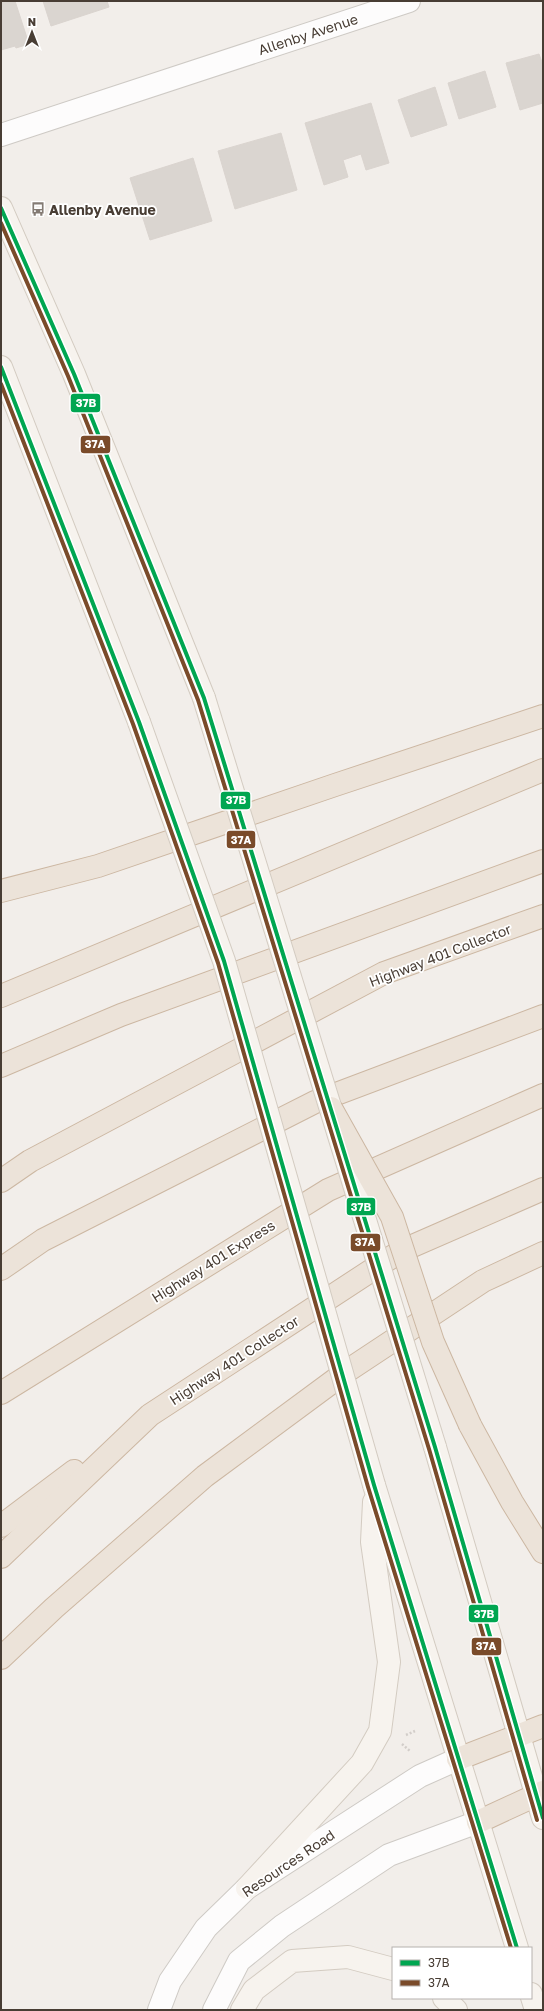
<svg xmlns="http://www.w3.org/2000/svg" width="544" height="2011" viewBox="0 0 544 2011" font-family="'Golos Text',sans-serif">
<rect width="100%" height="100%" fill="#f2eeea"/>
<g fill="#dad5d0" stroke="#dad4cf">
<path d="M 1,1 L 15,1 L 29,44 L 16,48 L 15,46 L 1,50 Z"/>
<path d="M 43,1 L 107,1 L 109,7 L 51,26 Z"/>
<path d="M 539,54 L 543,65 L 543,103 L 520,110 L 506,63 Z"/>
<path d="M 485,71 L 496,107 L 459,119 L 448,83 Z"/>
<path d="M 435,87 L 447,125 L 411,137 L 398,100 Z"/>
<path d="M 371,103 L 389,163 L 366,170 L 361,154 L 343,160 L 348,177 L 324,185 L 305,123 Z"/>
<path d="M 281,133 L 297,190 L 235,209 L 218,151 Z"/>
<path d="M 193,158 L 212,221 L 150,240 L 130,178 Z"/>
</g>
<g fill="none" stroke-linecap="round" stroke-linejoin="round">
<defs>
<g id="street">
<path d="M 1,135 L 409,1"/>
<path d="M 159,2010 L 170,1981 L 206,1928 L 247,1888 L 420,1776 L 458,1759"/>
<path d="M 214,2010 L 239,1961 L 282,1926 L 389,1855 L 478,1822"/>
</g>
<g id="secondary">
<path d="M 1,208 L 74,374 L 204,698"/>
<path d="M 1,367 L 139,722"/>
<path d="M 435,1447 L 543,1818"/>
<path d="M 374,1485 L 517,1948"/>
<path d="M 247,1888 L 362,1763 L 380,1731 L 389,1662 L 372,1542 L 374,1502"/>
<path d="M 531,1994 L 536,2010"/>
<path d="M 444,1998 L 456,2010"/>
<path d="M 242,2010 L 254,1990 L 292,1961 L 348,1957 L 393,1969"/>
</g>
<g id="highway">
<path d="M 1,891 L 98,866 L 335,785 L 543,716"/>
<path d="M 1,996 L 543,770"/>
<path d="M 1,1066 L 121,1015 L 543,861"/>
<path d="M 1,1181 L 30,1161 L 384,973 L 543,916"/>
<path d="M 1,1269 L 43,1240 L 315,1102 L 543,1016"/>
<path d="M 1,1393 L 328,1190 L 543,1095"/>
<path d="M 470,1425 L 512,1502 L 543,1552"/>
<path d="M 1,1526 L 74,1471"/>
<path d="M 1,1557 L 150,1415 L 401,1251 L 543,1189"/>
<path d="M 1,1658 L 54,1608 L 205,1476 L 347,1371 L 483,1281 L 543,1253"/>
<path d="M 458,1759 L 543,1726"/>
<path d="M 478,1822 L 543,1792"/>
</g>
</defs>
<use href="#street" stroke="#cecac5" stroke-width="24"/>
<use href="#secondary" stroke="#d3cbc1" stroke-width="24"/>
<use href="#highway" stroke="#ccb7a2" stroke-width="24"/>
<g stroke="#d2cdc9" stroke-width="2.5" stroke-dasharray="2 2" stroke-linecap="butt">
<path d="M 406,1735 L 415,1731"/>
<path d="M 402,1744 L 410,1751"/>
</g>
<use href="#street" stroke="#fdfcfc" stroke-width="22"/>
<use href="#secondary" stroke="#f7f3ee" stroke-width="22"/>
<use href="#highway" stroke="#ece3d9" stroke-width="22"/>
<defs>
<g id="secondary-bridge">
<path d="M 204,698 L 435,1447"/>
<path d="M 139,722 L 224,961 L 374,1485"/>
</g>
<path id="highway-bridge" d="M 331,1108 L 392,1217 L 433,1342 L 470,1425"/>
</defs>
<use href="#secondary-bridge" stroke="#d3cbc1" stroke-width="24" stroke-linecap="butt"/>
<use href="#highway-bridge" stroke="#ccb7a2" stroke-width="24" stroke-linecap="butt"/>
<use href="#secondary-bridge" stroke="#f7f3ee" stroke-width="22"/>
<use href="#highway-bridge" stroke="#ece3d9" stroke-width="22"/>
<defs>
<g id="bus-1">
<path d="M 1,208 L 74,374 L 204,698 L 435,1447 L 543,1818"/>
<path d="M 1,367 L 139,722 L 224,961 L 374,1485 L 517,1948"/>
</g>
<g id="bus-2">
<path d="M 1,223 L 68,376 L 198,700 L 429,1449 L 537,1820"/>
<path d="M 1,384 L 133,724 L 218,963 L 368,1487 L 511,1948"/>
</g>
</defs>
<use href="#bus-1" stroke="#fff" stroke-width="7"/>
<use href="#bus-2" stroke="#fff" stroke-width="7"/>
<use href="#bus-1" stroke="#00a651" stroke-width="4"/>
<use href="#bus-2" stroke="#7a4b2a" stroke-width="4"/>
</g>
<defs>
<symbol id="bus-bare" viewBox="-9 -9 18 18"><path d="M-5-6H5V4H4V6H2V4H-2V6H-4V4H-5ZM-3.5-4V0h7V-4ZM-3.5 1.2v1.5H-2V1.2ZM2 1.2v1.5H3.5V1.2Z" fill="#847b74" stroke="#fff" stroke-width="2.5" paint-order="stroke"/></symbol>
</defs>
<g fill-rule="evenodd">
<use href="#bus-bare" x="28" y="199" width="20" height="20"/>
</g>
<g text-anchor="middle" dominant-baseline="central" stroke-width="3.5" stroke-linejoin="round" paint-order="stroke">
<g font-size="14" fill="#483d34" stroke="#fff">
<text transform="translate(308 34) rotate(-18)">Allenby Avenue</text>
<text transform="translate(440 955) rotate(-21)">Highway 401 Collector</text>
<text transform="translate(213 1261) rotate(-32)">Highway 401 Express</text>
<text transform="translate(234 1360) rotate(-33)">Highway 401 Collector</text>
<text transform="translate(288 1863) rotate(-34)">Resources Road</text>
</g>
<g font-size="14" font-weight="bold" fill="#483d34" stroke="#fff" text-anchor="start">
<text x="49" y="209">Allenby Avenue</text>
</g>
</g>
<g stroke="#fff" stroke-width="1.5">
<rect x="70" y="393" width="31" height="20" rx="4" fill="#00a651"/>
<rect x="80" y="435" width="31" height="19" rx="4" fill="#7a4b2a"/>
<rect x="220" y="791" width="31" height="19" rx="4" fill="#00a651"/>
<rect x="226" y="830" width="30" height="19" rx="4" fill="#7a4b2a"/>
<rect x="346" y="1197" width="30" height="19" rx="4" fill="#00a651"/>
<rect x="350" y="1233" width="31" height="19" rx="4" fill="#7a4b2a"/>
<rect x="468" y="1604" width="31" height="19" rx="4" fill="#00a651"/>
<rect x="471" y="1637" width="31" height="19" rx="4" fill="#7a4b2a"/>
</g>
<g font-size="11" text-anchor="middle" font-weight="bold" fill="#fff">
<text x="86" y="407">37B</text>
<text x="95" y="448">37A</text>
<text x="236" y="804">37B</text>
<text x="241" y="844">37A</text>
<text x="361" y="1211">37B</text>
<text x="365" y="1246">37A</text>
<text x="484" y="1618">37B</text>
<text x="486" y="1650">37A</text>
</g>
<rect width="544" height="2011" fill="none" stroke="#483d34" stroke-width="4"/>
<rect x="392" y="1947" width="140" height="52" fill="#ffffff" stroke="#b6b1ae"/>
<rect x="400" y="1960" width="20" height="6" fill="#00a651" stroke="#b6b1ae"/>
<text x="428" y="1967" font-size="12" fill="#483d34">37B</text>
<rect x="400" y="1980" width="20" height="6" fill="#7a4b2a" stroke="#b6b1ae"/>
<text x="428" y="1987" font-size="12" fill="#483d34">37A</text>
<g transform="translate(32 32)" stroke="#ffffff" stroke-width="3" paint-order="stroke">
<path d="M0-3L7 15L0 10L-7 15Z" fill="#483d34"/>
<text y="-6" font-size="11" font-weight="bold" text-anchor="middle" fill="#483d34">N</text>
</g>
</svg>
